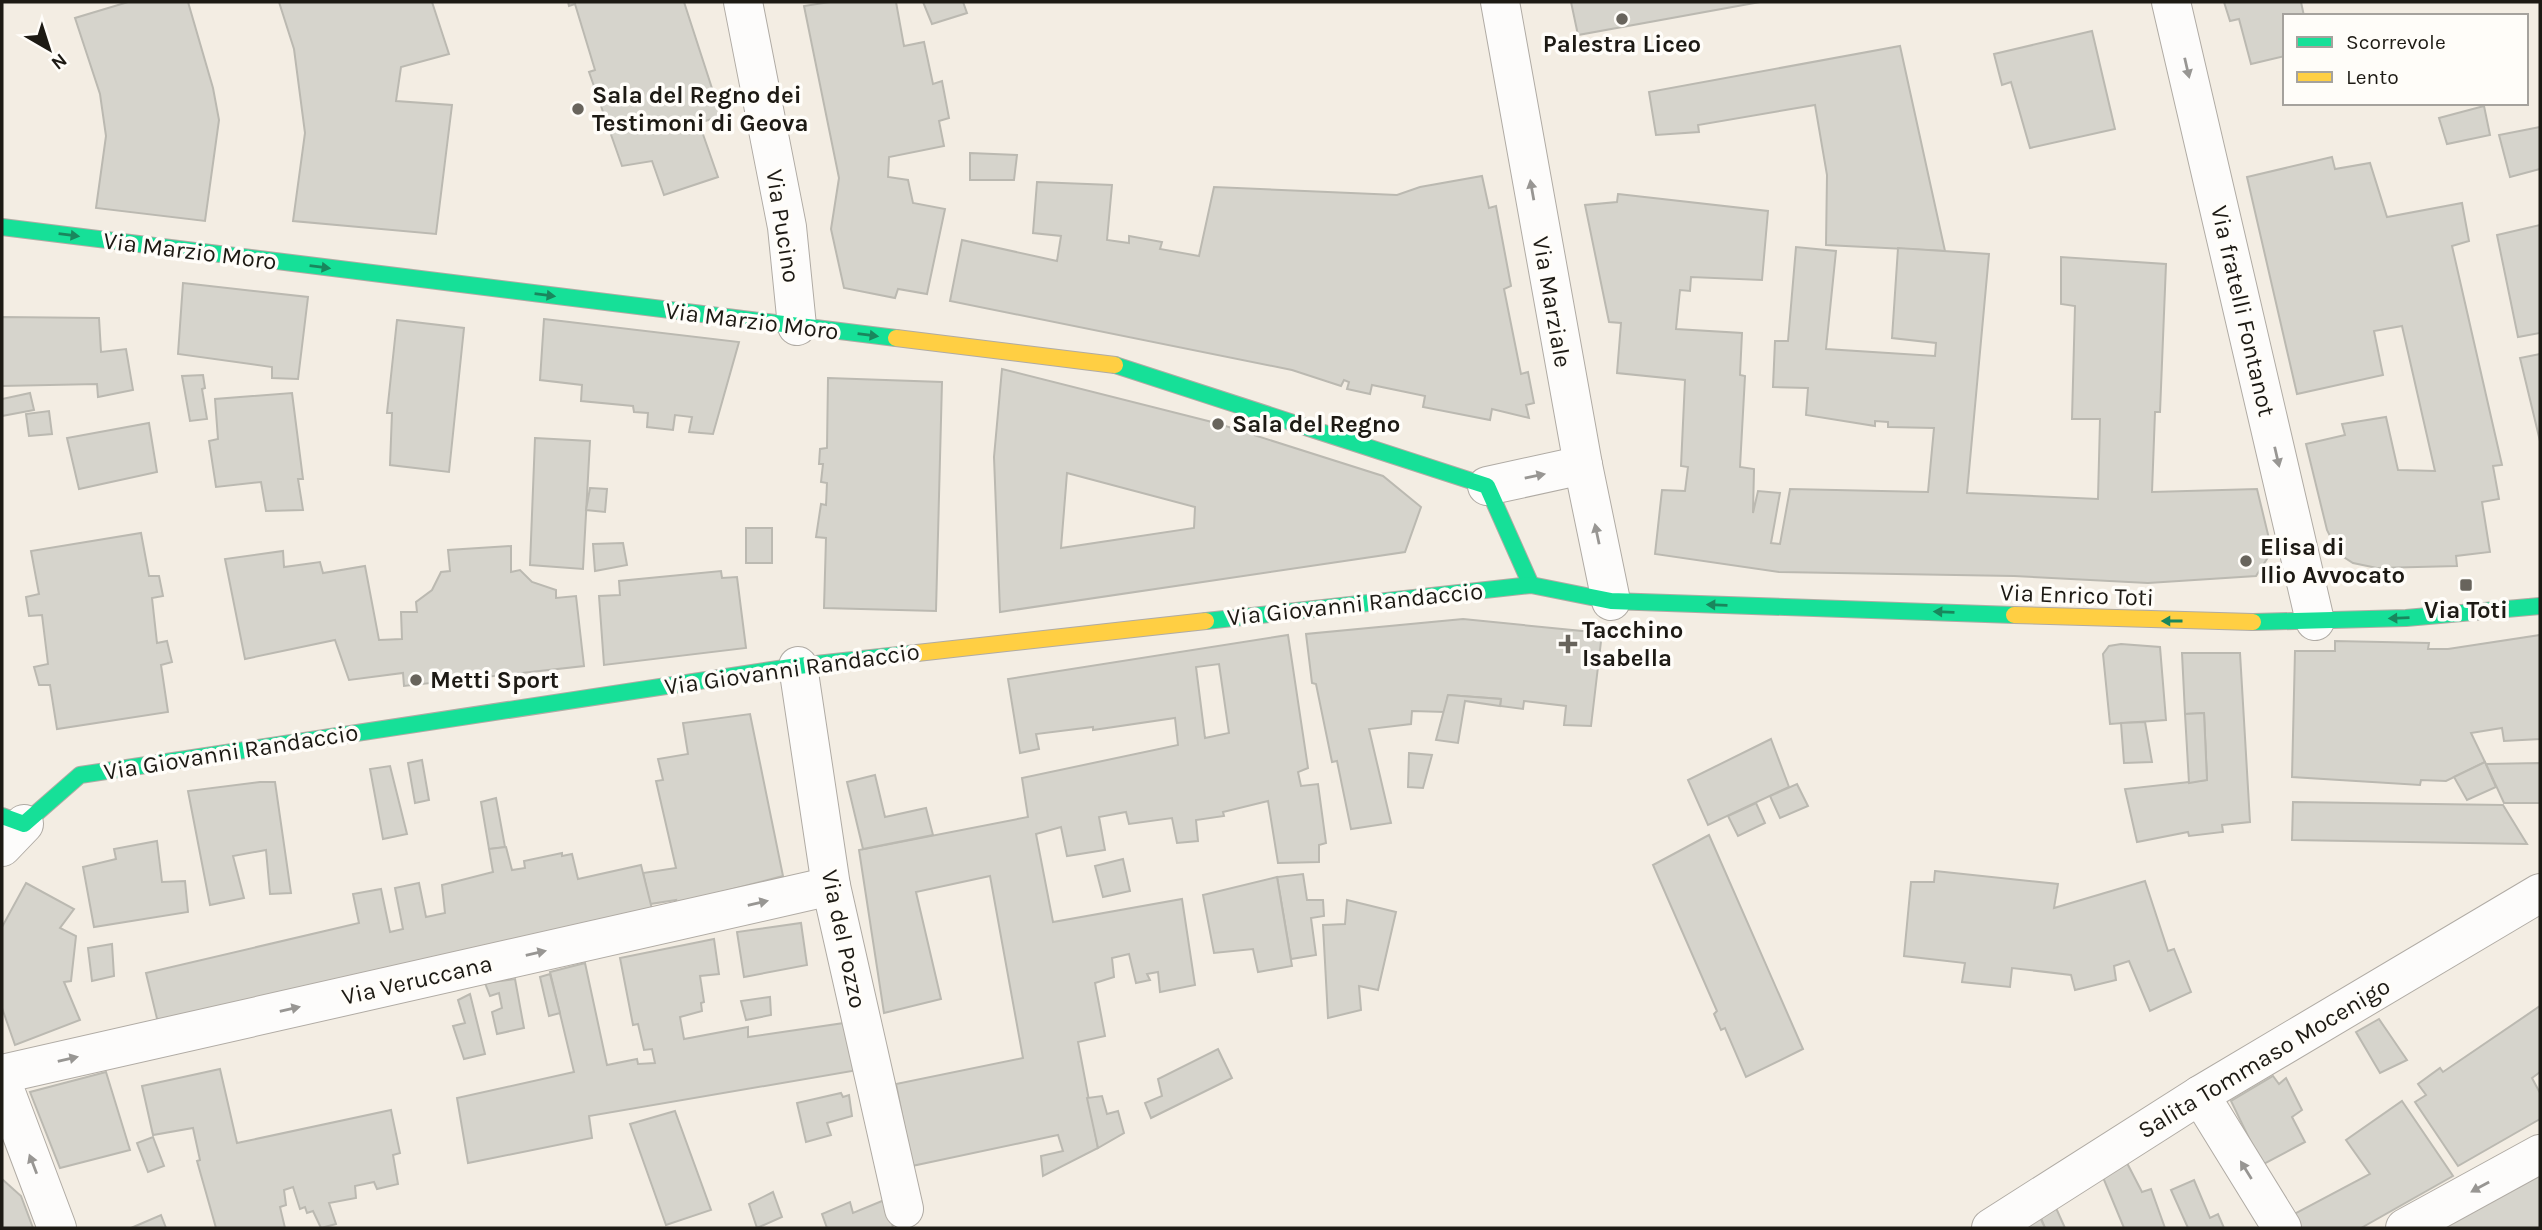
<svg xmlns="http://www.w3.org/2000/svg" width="2542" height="1230" viewBox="0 0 2542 1230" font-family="Karla,sans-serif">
<rect width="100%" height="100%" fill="#f3ede3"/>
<g fill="#d6d4cc" stroke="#bbb9b1" stroke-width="2" fill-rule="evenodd">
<path d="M 128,2 L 188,2 L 213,88 L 219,120 L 205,221 L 96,208 L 106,136 L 100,94 L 75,18 Z"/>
<path d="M 279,2 L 432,2 L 449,54 L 401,67 L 396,101 L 452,105 L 436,234 L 293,221 L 305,133 L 294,49 Z"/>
<path d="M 568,2 L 684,2 L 721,116 L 699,123 L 718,177 L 664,195 L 652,161 L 622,166 L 589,72 L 595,70 L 575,4 L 569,6 Z"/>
<path d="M 830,2 L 896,2 L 904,46 L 924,42 L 933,84 L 942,81 L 949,118 L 939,121 L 944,146 L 889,157 L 888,177 L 908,180 L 913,203 L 945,209 L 927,294 L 898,289 L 895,298 L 844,288 L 831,229 L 839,178 L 804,6 Z"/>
<path d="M 923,2 L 963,2 L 967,13 L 932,24 Z"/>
<path d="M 1571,2 L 1760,2 L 1578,35 Z"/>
<path d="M 2224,2 L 2301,2 L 2304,16 L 2285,16 L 2285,56 L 2251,64 L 2239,19 L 2230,21 Z"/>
<path d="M 2092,31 L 2115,129 L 2030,148 L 2011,82 L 2002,85 L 1994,54 Z"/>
<path d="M 1900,46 L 1945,251 L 1826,245 L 1827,175 L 1815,105 L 1698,125 L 1699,132 L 1656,135 L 1649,92 Z"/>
<path d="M 2484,106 L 2490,135 L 2447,144 L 2439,118 Z"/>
<path d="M 2540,127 L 2540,169 L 2510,177 L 2499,135 Z"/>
<path d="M 970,153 L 1017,155 L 1014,180 L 970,180 Z"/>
<path d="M 2332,157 L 2335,169 L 2370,163 L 2387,217 L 2462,203 L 2469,241 L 2452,246 L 2502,465 L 2493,466 L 2499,499 L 2482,502 L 2490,552 L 2456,556 L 2457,566 L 2377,568 L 2353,563 L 2339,554 L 2327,530 L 2306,444 L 2345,435 L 2342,424 L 2386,417 L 2398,470 L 2435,471 L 2402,326 L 2374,331 L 2383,375 L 2297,394 L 2247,177 Z"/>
<path d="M 1482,176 L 1489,208 L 1496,206 L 1511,286 L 1504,289 L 1521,374 L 1528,372 L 1534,403 L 1526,405 L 1529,418 L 1492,409 L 1490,420 L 1423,407 L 1425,396 L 1372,385 L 1370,394 L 1347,389 L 1349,382 L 1344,380 L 1341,386 L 1292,370 L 950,301 L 962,240 L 1057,261 L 1061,236 L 1033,233 L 1037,182 L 1112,185 L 1107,240 L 1129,243 L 1129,236 L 1162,242 L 1160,249 L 1199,256 L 1214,187 L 1397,195 L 1420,187 Z"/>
<path d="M 1618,194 L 1768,211 L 1762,280 L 1691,277 L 1690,291 L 1680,290 L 1676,329 L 1742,333 L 1740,375 L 1745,376 L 1740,467 L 1754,469 L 1753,513 L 1758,491 L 1780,493 L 1771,543 L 1780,544 L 1790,489 L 1928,492 L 1934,428 L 1888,427 L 1888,422 L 1875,421 L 1875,426 L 1806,415 L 1808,388 L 1773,387 L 1775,341 L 1788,341 L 1796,247 L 1836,251 L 1826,349 L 1935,356 L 1936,343 L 1892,338 L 1898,248 L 1989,254 L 1967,493 L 2098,499 L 2100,419 L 2072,419 L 2075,306 L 2061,304 L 2061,257 L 2166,264 L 2160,412 L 2155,412 L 2152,492 L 2257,489 L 2272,551 L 2256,576 L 2148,583 L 2014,576 L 1779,572 L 1655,554 L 1662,490 L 1685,491 L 1688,467 L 1681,466 L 1685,380 L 1617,373 L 1621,323 L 1609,322 L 1585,205 L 1617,202 Z"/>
<path d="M 2540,225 L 2540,333 L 2518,337 L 2497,235 Z"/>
<path d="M 183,283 L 308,297 L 298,379 L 272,378 L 272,367 L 178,354 Z"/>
<path d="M 2,317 L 99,318 L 101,352 L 126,349 L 133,390 L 98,397 L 97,384 L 2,386 Z"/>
<path d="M 544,319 L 739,342 L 713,434 L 689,432 L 692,417 L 675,415 L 673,430 L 647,427 L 648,413 L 634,412 L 633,406 L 581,401 L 582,385 L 540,380 Z"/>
<path d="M 397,320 L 464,328 L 449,472 L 390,465 L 392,413 L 387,413 Z"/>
<path d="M 2540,354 L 2540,441 L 2520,358 Z"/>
<path d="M 1002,369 L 1216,423 L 1383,476 L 1421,507 L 1405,552 L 1000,612 L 994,457 ZM 1067,473 L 1195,507 L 1194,528 L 1061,548 Z"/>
<path d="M 203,375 L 205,388 L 202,389 L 207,419 L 190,421 L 182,376 Z"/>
<path d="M 828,378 L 942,382 L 936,611 L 824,608 L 826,538 L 816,537 L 821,504 L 826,505 L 827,483 L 821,482 L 823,464 L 819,464 L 820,449 L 827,448 Z"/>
<path d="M 30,393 L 34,410 L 2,416 L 2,399 Z"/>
<path d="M 292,393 L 303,479 L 298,479 L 303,510 L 266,511 L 261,482 L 216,487 L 209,441 L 218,439 L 215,399 Z"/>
<path d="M 49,411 L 52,434 L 29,436 L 26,414 Z"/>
<path d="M 149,423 L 157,472 L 79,489 L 67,438 Z"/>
<path d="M 535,438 L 590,441 L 583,569 L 530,565 Z"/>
<path d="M 590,488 L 607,489 L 605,512 L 586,510 Z"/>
<rect x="746" y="528" width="26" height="35"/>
<path d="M 141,533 L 149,576 L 159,576 L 163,596 L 152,598 L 157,643 L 167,641 L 172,662 L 161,665 L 168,712 L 57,729 L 50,685 L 39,685 L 34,667 L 48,664 L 42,615 L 29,616 L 26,597 L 39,594 L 31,551 Z"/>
<path d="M 623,543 L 627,565 L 595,571 L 593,544 Z"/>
<path d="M 511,546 L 511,572 L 520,570 L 532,582 L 556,590 L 556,598 L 576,596 L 584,666 L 404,686 L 403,673 L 349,680 L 335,640 L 245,659 L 225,559 L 283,551 L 284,567 L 320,562 L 323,573 L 365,566 L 379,640 L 402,639 L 401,612 L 417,612 L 416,602 L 432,590 L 441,572 L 450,571 L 448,550 Z"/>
<path d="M 721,571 L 722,578 L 737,577 L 746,648 L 604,665 L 599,596 L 620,595 L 619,581 Z"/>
<path d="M 1463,619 L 1602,633 L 1591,726 L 1564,725 L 1566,706 L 1524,701 L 1523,709 L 1500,706 L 1501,699 L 1448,695 L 1445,712 L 1412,711 L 1411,724 L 1369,729 L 1391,823 L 1351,829 L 1337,761 L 1332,762 L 1316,684 L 1312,683 L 1306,634 Z"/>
<path d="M 1288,635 L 1308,768 L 1298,772 L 1301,786 L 1318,784 L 1326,843 L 1319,845 L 1319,862 L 1278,863 L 1268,801 L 1223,812 L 1224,816 L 1196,820 L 1198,841 L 1177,843 L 1172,818 L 1129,824 L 1126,812 L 1099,817 L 1105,850 L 1067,856 L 1061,827 L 1036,834 L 1053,922 L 1182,899 L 1195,985 L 1160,992 L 1158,972 L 1147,974 L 1150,980 L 1136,983 L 1129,954 L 1112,958 L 1114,977 L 1095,983 L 1105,1036 L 1078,1042 L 1098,1148 L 1043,1176 L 1041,1156 L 1063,1151 L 1058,1135 L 912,1166 L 896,1084 L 1023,1058 L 990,876 L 916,892 L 941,999 L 884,1013 L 859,850 L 1028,817 L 1022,778 L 1178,745 L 1175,718 L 1093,730 L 1093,727 L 1036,734 L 1039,749 L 1020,753 L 1008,679 ZM 1219,664 L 1229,733 L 1205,738 L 1196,667 Z"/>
<path d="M 2540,635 L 2540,739 L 2504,741 L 2502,728 L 2471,733 L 2485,762 L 2446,781 L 2421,780 L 2420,785 L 2292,777 L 2295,651 L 2335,651 L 2335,641 L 2429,643 L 2428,649 L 2448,649 Z"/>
<path d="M 2121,644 L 2160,647 L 2166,720 L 2110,724 L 2103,654 L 2109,646 Z"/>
<path d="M 2182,653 L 2240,653 L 2250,822 L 2222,825 L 2223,832 L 2189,836 L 2188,832 L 2137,842 L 2125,789 L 2207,780 L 2204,713 L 2185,714 Z"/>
<path d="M 1448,695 L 1501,699 L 1500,706 L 1465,701 L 1458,743 L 1436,740 Z"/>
<path d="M 2204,713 L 2207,780 L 2189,783 L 2185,714 Z"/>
<path d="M 750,714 L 783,876 L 675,904 L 676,900 L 650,904 L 643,873 L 676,868 L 656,781 L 663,780 L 658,759 L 688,754 L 683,723 Z"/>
<path d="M 2145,722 L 2152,762 L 2124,763 L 2121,723 Z"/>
<path d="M 1771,739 L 1789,787 L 1708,825 L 1688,780 Z"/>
<path d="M 1409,753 L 1432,755 L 1423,788 L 1408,787 Z"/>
<path d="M 422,760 L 429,800 L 415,803 L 408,763 Z"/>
<path d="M 2485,762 L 2496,787 L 2467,800 L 2454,777 Z"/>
<path d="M 2540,763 L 2540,803 L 2504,803 L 2486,764 Z"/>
<path d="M 390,766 L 407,834 L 383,839 L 370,769 Z"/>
<path d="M 875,775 L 885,817 L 926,808 L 933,835 L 863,849 L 847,782 Z"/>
<path d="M 260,782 L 275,782 L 291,893 L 270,894 L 266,850 L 233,856 L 244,898 L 210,905 L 188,791 Z"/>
<path d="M 1797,784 L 1808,806 L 1780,818 L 1770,796 Z"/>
<path d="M 496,798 L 505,847 L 489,849 L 481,802 Z"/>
<path d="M 2293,802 L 2503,805 L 2527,844 L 2292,840 Z"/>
<path d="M 1756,803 L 1765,823 L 1738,836 L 1728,816 Z"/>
<path d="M 1709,835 L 1803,1049 L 1746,1077 L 1725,1028 L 1721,1030 L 1714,1014 L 1717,1011 L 1653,865 Z"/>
<path d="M 157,841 L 162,882 L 185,881 L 188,912 L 94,927 L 83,867 L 116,859 L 114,849 Z"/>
<path d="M 506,847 L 512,870 L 525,868 L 524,861 L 562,853 L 562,856 L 572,854 L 578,879 L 641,865 L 652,909 L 159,1027 L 146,973 L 359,923 L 353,894 L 381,889 L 390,932 L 403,929 L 395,888 L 419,883 L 426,917 L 445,913 L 442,885 L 493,872 L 489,849 Z"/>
<path d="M 1123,859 L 1130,891 L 1103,897 L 1095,866 Z"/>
<path d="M 1935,871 L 2058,884 L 2054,908 L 2145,881 L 2168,951 L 2174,949 L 2191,992 L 2150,1011 L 2129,961 L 2114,966 L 2116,980 L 2075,990 L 2071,975 L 2012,968 L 2010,987 L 1962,982 L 1965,963 L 1904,956 L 1911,882 L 1934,882 Z"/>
<path d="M 1303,874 L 1307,900 L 1323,900 L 1324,916 L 1311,918 L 1316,955 L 1291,959 L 1277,877 Z"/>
<path d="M 1277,877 L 1292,966 L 1258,972 L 1253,949 L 1214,953 L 1203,895 Z"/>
<path d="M 26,883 L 74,909 L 60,928 L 76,936 L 71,981 L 64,982 L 80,1020 L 15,1045 L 2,1008 L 2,927 Z"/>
<path d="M 1347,900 L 1396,912 L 1378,990 L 1359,986 L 1361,1010 L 1328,1018 L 1323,925 L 1345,924 Z"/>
<path d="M 801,923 L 807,965 L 744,977 L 737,932 Z"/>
<path d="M 714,939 L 719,974 L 700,976 L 704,1002 L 701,1003 L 702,1011 L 680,1017 L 684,1039 L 748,1027 L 748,1037 L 851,1022 L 858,1070 L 589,1116 L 592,1138 L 468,1163 L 457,1098 L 574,1072 L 550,972 L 585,963 L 607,1065 L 637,1059 L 638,1064 L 655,1063 L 652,1049 L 644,1050 L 638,1024 L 633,1025 L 620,958 Z"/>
<path d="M 112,944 L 114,976 L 92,981 L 88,948 Z"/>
<path d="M 550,974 L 560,1013 L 549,1016 L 540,977 Z"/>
<path d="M 515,979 L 524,1028 L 497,1034 L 492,1012 L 502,1008 L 499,993 L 490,996 L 485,983 Z"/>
<path d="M 470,994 L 485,1054 L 464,1059 L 453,1026 L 465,1023 L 458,1000 Z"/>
<path d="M 770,997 L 771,1015 L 746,1020 L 741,1001 Z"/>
<path d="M 2540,1006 L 2540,1072 L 2532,1078 L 2540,1093 L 2540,1119 L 2458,1166 L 2415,1102 L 2426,1095 L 2418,1084 L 2440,1068 L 2443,1072 Z"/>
<path d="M 2379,1019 L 2407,1060 L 2380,1073 L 2356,1032 Z"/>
<path d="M 1218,1049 L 1232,1078 L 1151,1118 L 1145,1103 L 1162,1096 L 1158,1079 Z"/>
<path d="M 220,1069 L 237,1143 L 391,1110 L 400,1153 L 393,1155 L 398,1184 L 377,1189 L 374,1182 L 355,1186 L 356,1198 L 329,1203 L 336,1224 L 321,1228 L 313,1211 L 307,1213 L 305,1207 L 300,1209 L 293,1187 L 284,1190 L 286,1205 L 280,1207 L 285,1228 L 216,1228 L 197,1161 L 200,1160 L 193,1128 L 153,1135 L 142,1086 Z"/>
<path d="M 106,1072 L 130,1150 L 60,1168 L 30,1092 Z"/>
<path d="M 2273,1076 L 2279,1084 L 2286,1078 L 2302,1110 L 2292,1117 L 2305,1142 L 2262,1165 L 2231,1101 Z"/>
<path d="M 841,1093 L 843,1097 L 849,1095 L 852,1116 L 827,1123 L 831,1135 L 806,1142 L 797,1103 Z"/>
<path d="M 1102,1096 L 1107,1114 L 1118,1111 L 1124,1133 L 1098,1148 L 1087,1098 Z"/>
<path d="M 2402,1101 L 2453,1176 L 2361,1228 L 2296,1228 L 2285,1219 L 2370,1174 L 2346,1140 Z"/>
<path d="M 675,1111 L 711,1210 L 666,1225 L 630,1124 Z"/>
<path d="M 153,1137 L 164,1166 L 148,1172 L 137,1143 Z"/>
<path d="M 2127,1163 L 2142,1192 L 2151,1189 L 2165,1228 L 2124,1228 L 2102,1175 Z"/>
<path d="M 2540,1168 L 2540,1228 L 2440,1228 Z"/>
<path d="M 2,1179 L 21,1196 L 33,1228 L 2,1228 Z"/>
<path d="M 2194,1180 L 2210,1218 L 2218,1214 L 2224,1228 L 2188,1228 L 2171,1190 Z"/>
<path d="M 773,1192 L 782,1217 L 757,1228 L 749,1204 Z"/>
<path d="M 887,1199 L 893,1228 L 827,1228 L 822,1214 L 850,1202 L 853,1213 Z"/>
<path d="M 2056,1208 L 2065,1228 L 2045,1228 L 2040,1216 Z"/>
<path d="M 2038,1213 L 2045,1228 L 2008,1228 Z"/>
<path d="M 161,1215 L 166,1228 L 131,1228 Z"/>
</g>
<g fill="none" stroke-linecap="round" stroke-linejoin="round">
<defs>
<g id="street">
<path d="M 743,2 L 787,227 L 797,326"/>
<path d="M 1500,2 L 1583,465 L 1611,601"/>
<path d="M 2171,2 L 2315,621"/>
<path d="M 1487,486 L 1583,465"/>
<path d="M 798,666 L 831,886 L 904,1209"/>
<path d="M 2,847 L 24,824"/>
<path d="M 2,1074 L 831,886"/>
<path d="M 2,1082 L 57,1228"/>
<path d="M 2200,1095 L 2282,1228"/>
<path d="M 1991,1228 L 2200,1095 L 2540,893"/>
<path d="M 2405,1228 L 2540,1154"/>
</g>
<g id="fast">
<path d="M 2,227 L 896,338"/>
<path d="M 1115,365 L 1487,486 L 1531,585"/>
<path d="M 1206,621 L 1531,585 L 1611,601 L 2014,615"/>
<path d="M 2253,622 L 2406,618 L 2540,606"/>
<path d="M 2,816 L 24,824 L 80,775 L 798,666 L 917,653"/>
</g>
<g id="slow">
<path d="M 896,338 L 1115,365"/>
<path d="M 2014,615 L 2253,622"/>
<path d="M 917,653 L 1206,621"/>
</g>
</defs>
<use href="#street" stroke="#b0aba4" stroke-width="40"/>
<use href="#fast" stroke="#b0aba4" stroke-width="18"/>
<use href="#slow" stroke="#b0aba4" stroke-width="18"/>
<use href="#street" stroke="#fdfcfb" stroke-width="38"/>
<use href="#fast" stroke="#16e098" stroke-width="16"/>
<use href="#slow" stroke="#ffcf43" stroke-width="16"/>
</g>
<defs><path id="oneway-solid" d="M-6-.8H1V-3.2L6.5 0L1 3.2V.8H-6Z" transform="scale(1.75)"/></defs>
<g fill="#989693">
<use href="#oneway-solid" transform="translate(2187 68) rotate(77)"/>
<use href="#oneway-solid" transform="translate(1532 190) rotate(-100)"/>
<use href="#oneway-solid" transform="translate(2277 457) rotate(77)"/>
<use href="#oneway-solid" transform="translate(1535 476) rotate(-12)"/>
<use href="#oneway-solid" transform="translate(1597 534) rotate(-102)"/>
<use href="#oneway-solid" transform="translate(758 903) rotate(-13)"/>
<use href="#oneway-solid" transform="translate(536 953) rotate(-13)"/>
<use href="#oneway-solid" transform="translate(290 1009) rotate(-13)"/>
<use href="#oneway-solid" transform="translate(68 1059) rotate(-13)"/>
<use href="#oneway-solid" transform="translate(33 1164) rotate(-111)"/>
<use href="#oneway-solid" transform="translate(2246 1170) rotate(-122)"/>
<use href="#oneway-solid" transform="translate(2480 1187) rotate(151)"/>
</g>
<g fill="#19875d">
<use href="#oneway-solid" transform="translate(69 235) rotate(7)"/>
<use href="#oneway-solid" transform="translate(320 267) rotate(7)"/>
<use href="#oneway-solid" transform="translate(545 295) rotate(7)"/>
<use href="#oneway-solid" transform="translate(868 335) rotate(7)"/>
<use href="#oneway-solid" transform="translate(1717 605) rotate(-178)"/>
<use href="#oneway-solid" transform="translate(1944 612) rotate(-178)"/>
<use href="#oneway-solid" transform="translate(2399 618) rotate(178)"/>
<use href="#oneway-solid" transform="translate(2172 621) rotate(180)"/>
</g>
<g fill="#68645c" stroke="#fffdf9" stroke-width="2.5">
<circle cx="1622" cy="19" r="7"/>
<circle cx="578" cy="109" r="7"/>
<circle cx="1218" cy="424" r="7"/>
<circle cx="2246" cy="561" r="7"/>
<rect x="2459" y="578" width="14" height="14" rx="3.5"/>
<path d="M1564.5 633.5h7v7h7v7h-7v7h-7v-7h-7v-7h7z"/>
<circle cx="416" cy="680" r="7"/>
</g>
<g text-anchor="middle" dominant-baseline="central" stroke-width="7" stroke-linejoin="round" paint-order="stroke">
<g font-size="24" font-weight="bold" fill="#1d1a14" stroke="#fffdf9" text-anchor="start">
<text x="1622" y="44" text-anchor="middle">Palestra Liceo</text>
<text x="592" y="95">Sala del Regno dei<tspan x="592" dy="28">Testimoni di Geova</tspan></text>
<text x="1232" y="424">Sala del Regno</text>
<text x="2260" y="547">Elisa di<tspan x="2260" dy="28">Ilio Avvocato</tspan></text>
<text x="2466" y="610" text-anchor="middle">Via Toti</text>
<text x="1582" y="630">Tacchino<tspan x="1582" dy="28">Isabella</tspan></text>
<text x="430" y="680">Metti Sport</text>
</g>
<g font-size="24" fill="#1d1a14" stroke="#fffdf9">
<text transform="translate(783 226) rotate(81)">Via Pucino</text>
<text transform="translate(190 251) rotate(7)">Via Marzio Moro</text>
<text transform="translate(1552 302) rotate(80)">Via Marziale</text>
<text transform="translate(2243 311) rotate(77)">Via fratelli Fontanot</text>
<text transform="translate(752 321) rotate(7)">Via Marzio Moro</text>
<text transform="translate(2077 595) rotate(2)">Via Enrico Toti</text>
<text transform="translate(1355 604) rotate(-6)">Via Giovanni Randaccio</text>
<text transform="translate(792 669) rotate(-8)">Via Giovanni Randaccio</text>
<text transform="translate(231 752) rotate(-9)">Via Giovanni Randaccio</text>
<text transform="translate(844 939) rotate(78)">Via del Pozzo</text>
<text transform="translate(417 980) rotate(-13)">Via Veruccana</text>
<text transform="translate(2264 1058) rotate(-31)">Salita Tommaso Mocenigo</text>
</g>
</g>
<rect width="2542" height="1230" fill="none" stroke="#1d1a14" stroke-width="7"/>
<rect x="2283" y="14" width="245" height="91" fill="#fffdf9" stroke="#a5a29d" stroke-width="2"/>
<rect x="2297" y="37" width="35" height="10" fill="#16e098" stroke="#a5a29d" stroke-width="2"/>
<text x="2346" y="49" font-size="21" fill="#1d1a14">Scorrevole</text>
<rect x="2297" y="72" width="35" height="10" fill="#ffcf43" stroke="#a5a29d" stroke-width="2"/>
<text x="2346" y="84" font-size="21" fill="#1d1a14">Lento</text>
<g transform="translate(49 49) rotate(141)" stroke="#fffdf9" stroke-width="5" paint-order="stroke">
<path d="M0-5L12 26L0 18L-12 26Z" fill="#1d1a14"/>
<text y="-10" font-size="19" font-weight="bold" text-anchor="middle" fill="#1d1a14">N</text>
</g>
</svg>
